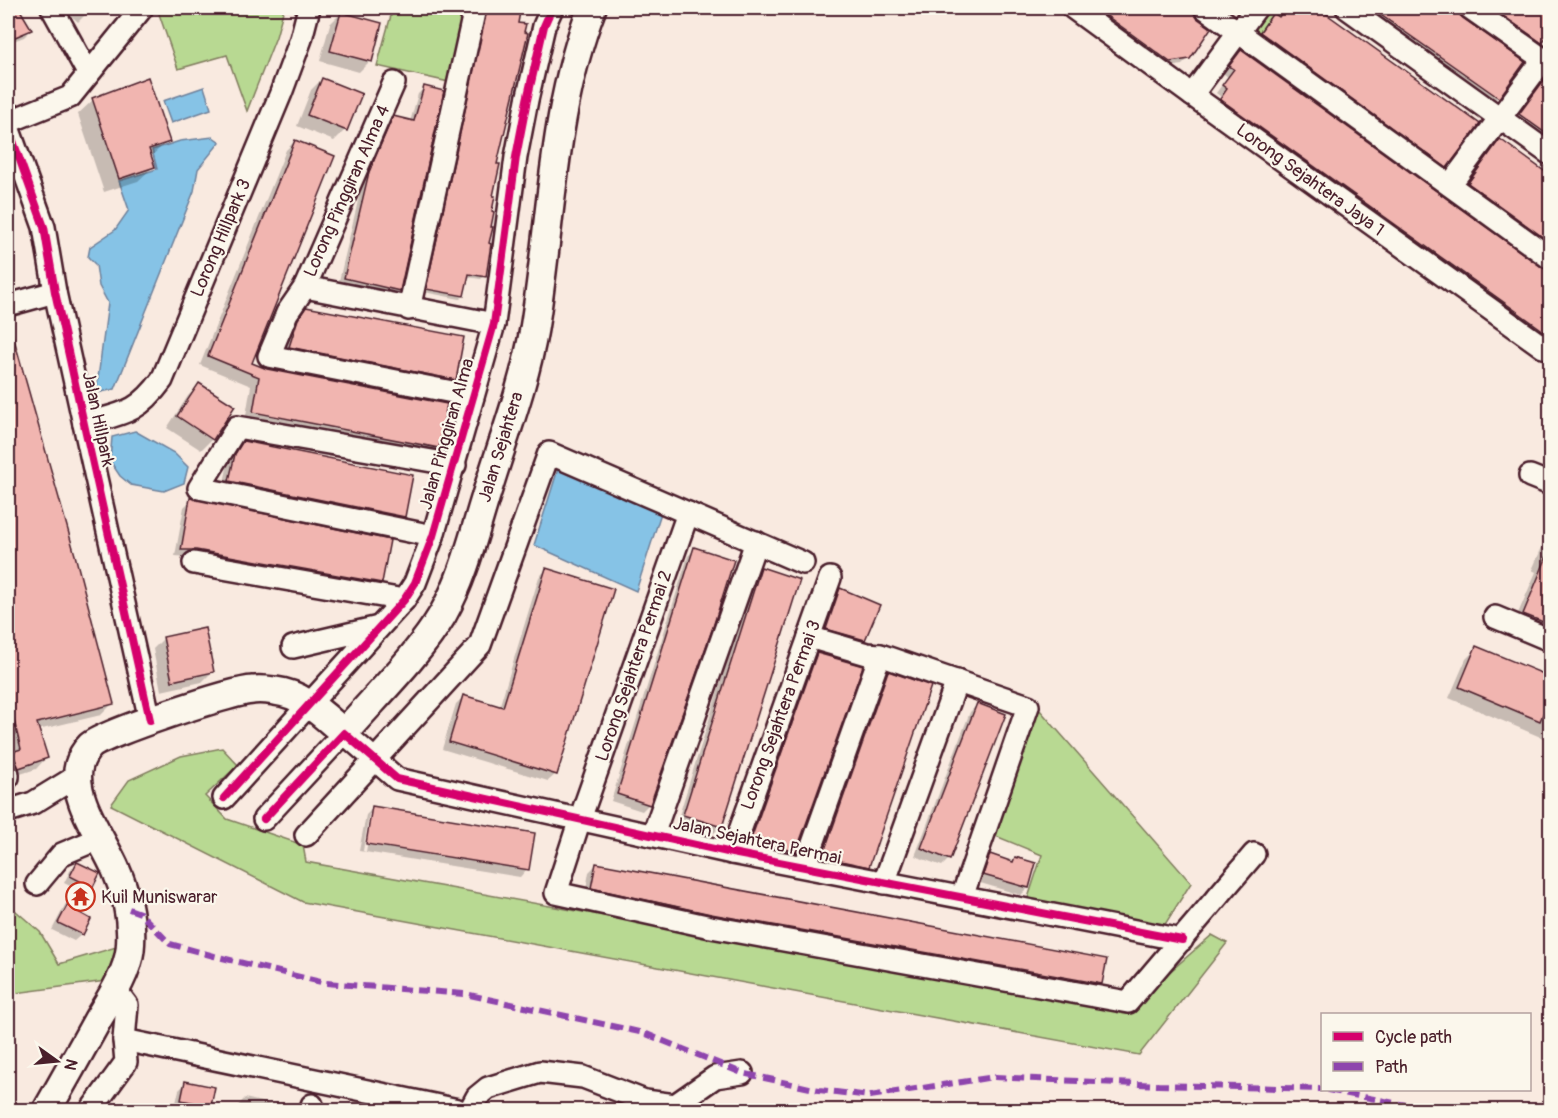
<svg xmlns="http://www.w3.org/2000/svg" width="1558" height="1118" viewBox="0 0 1558 1118" font-family="Pangolin,sans-serif">
<rect width="100%" height="100%" fill="#f9eae0"/>
<filter id="ink" filterUnits="userSpaceOnUse"><feTurbulence type="fractalNoise" baseFrequency=".0167" numOctaves="2"/><feDisplacementMap in="SourceGraphic" scale="12" xChannelSelector="R" yChannelSelector="G"/><feConvolveMatrix kernelMatrix="1 2 1 2 8 2 1 2 1" color-interpolation-filters="sRGB"/></filter>
<g filter="url(#ink)">
<g fill="#b8d992" stroke="#817c5e" stroke-width="1.5">
<path d="M 157,8 L 284,8 L 276,37 L 247,111 L 227,55 L 178,69 Z"/>
<path d="M 393,8 L 466,8 L 449,82 L 377,66 Z"/>
<path d="M 1267,8 L 1285,8 L 1279,17 L 1273,13 L 1257,36 L 1250,31 Z"/>
<path d="M 1032,701 L 1191,883 L 1164,926 L 1028,898 L 1042,855 L 986,832 Z"/>
<path d="M 222,748 L 238,765 L 205,796 L 227,819 L 303,845 L 306,862 L 1126,1010 L 1212,935 L 1227,943 L 1139,1055 L 303,902 L 111,805 L 129,780 L 181,756 Z"/>
<path d="M 8,904 L 40,932 L 59,964 L 116,947 L 106,981 L 8,994 L 8,972 L 15,965 L 8,954 Z"/>
</g>
<g fill="#86c3e6" stroke="#6e819b" stroke-width="1.5">
<path d="M 204,87 L 211,109 L 171,123 L 163,101 Z"/>
<path d="M 213,137 L 220,142 L 198,169 L 194,191 L 115,389 L 96,393 L 108,303 L 99,286 L 96,265 L 88,257 L 90,247 L 115,230 L 129,210 L 119,181 L 157,169 L 152,150 L 180,141 Z"/>
<path d="M 135,431 L 174,453 L 188,467 L 184,483 L 164,491 L 131,485 L 120,476 L 110,461 L 112,437 Z"/>
<path d="M 559,466 L 661,513 L 636,591 L 534,545 Z"/>
</g>
<g fill="#0003" fill-rule="evenodd">
<path d="M 8,8 L 17,8 L 31,30 L 24,37 L 8,43 Z"/>
<path d="M 63,8 L 92,8 L 78,22 Z"/>
<path d="M 1081,8 L 1191,8 L 1189,58 L 1182,65 L 1163,68 Z"/>
<path d="M 1285,8 L 1316,8 L 1477,124 L 1438,174 L 1253,40 L 1266,22 L 1273,15 L 1277,18 Z"/>
<path d="M 1365,8 L 1456,8 L 1461,19 L 1523,63 L 1495,100 Z"/>
<path d="M 1484,8 L 1550,8 L 1550,28 L 1538,45 Z"/>
<path d="M 488,9 L 514,23 L 496,165 L 484,276 L 481,279 L 467,277 L 463,296 L 460,299 L 424,292 L 485,13 Z"/>
<path d="M 341,13 L 370,61 L 359,72 L 320,61 L 330,24 Z"/>
<path d="M 1241,52 L 1550,324 L 1545,332 L 1538,339 L 1214,107 L 1221,97 L 1216,93 L 1228,77 L 1223,73 Z"/>
<path d="M 1550,78 L 1550,142 L 1517,118 L 1544,81 Z"/>
<path d="M 322,79 L 345,130 L 334,141 L 297,126 L 311,90 Z"/>
<path d="M 425,87 L 398,291 L 391,298 L 338,285 L 363,180 L 387,125 L 394,118 L 410,122 L 418,94 Z"/>
<path d="M 93,100 L 168,141 L 150,157 L 153,167 L 138,181 L 104,192 L 78,114 Z"/>
<path d="M 295,141 L 250,364 L 437,447 L 429,456 L 245,421 L 251,386 L 200,365 L 286,150 Z"/>
<path d="M 1500,141 L 1550,178 L 1550,255 L 1462,190 Z"/>
<path d="M 307,309 L 455,379 L 447,386 L 283,354 L 292,328 Z"/>
<path d="M 12,337 L 112,704 L 101,715 L 38,730 L 46,758 L 36,769 L 8,778 L 8,759 L 10,757 L 8,749 L 8,339 Z"/>
<path d="M 199,385 L 212,439 L 201,450 L 167,428 L 188,396 Z"/>
<path d="M 244,443 L 403,516 L 396,524 L 223,488 L 228,463 Z"/>
<path d="M 191,500 L 381,582 L 374,590 L 188,557 L 175,556 L 184,507 Z"/>
<path d="M 1550,529 L 1550,641 L 1513,625 L 1536,572 L 1532,570 Z"/>
<path d="M 695,549 L 649,804 L 642,811 L 611,801 L 688,556 Z"/>
<path d="M 761,569 L 721,826 L 714,833 L 677,822 L 754,576 Z"/>
<path d="M 546,570 L 556,774 L 548,781 L 442,749 L 456,704 L 463,697 L 499,708 L 539,577 Z"/>
<path d="M 840,589 L 864,639 L 857,647 L 819,636 L 833,597 Z"/>
<path d="M 164,638 L 213,671 L 202,682 L 161,691 L 153,649 Z"/>
<path d="M 1477,648 L 1550,678 L 1550,741 L 1449,698 L 1466,659 Z"/>
<path d="M 817,654 L 795,852 L 788,859 L 744,846 L 810,661 Z"/>
<path d="M 888,673 L 868,866 L 861,873 L 816,862 L 881,680 Z"/>
<path d="M 977,705 L 949,859 L 942,866 L 915,856 L 970,712 Z"/>
<path d="M 373,808 L 527,869 L 520,877 L 359,851 L 366,815 ZM 369,814 L 372,814 L 366,852 L 363,851 Z"/>
<path d="M 991,856 L 1011,863 L 1015,859 L 1028,888 L 1021,895 L 977,882 L 984,863 Z"/>
<path d="M 77,864 L 98,874 L 78,914 L 89,920 L 82,934 L 74,941 L 52,930 L 74,888 L 64,883 L 70,871 Z"/>
<path d="M 596,865 L 1100,984 L 1093,991 L 585,895 L 589,872 Z"/>
<path d="M 186,1083 L 209,1106 L 204,1110 L 192,1110 L 175,1107 L 179,1090 Z"/>
<path d="M 245,1098 L 294,1110 L 234,1110 Z"/>
</g>
<g fill="#f1b5b0" stroke="#4a1f2b" stroke-width="1.5">
<path d="M 8,8 L 19,8 L 32,30 L 8,40 Z"/>
<path d="M 487,8 L 504,12 L 505,8 L 520,12 L 518,23 L 526,24 L 524,32 L 528,33 L 497,164 L 500,164 L 493,196 L 495,196 L 492,211 L 494,212 L 491,227 L 493,227 L 489,243 L 491,244 L 486,277 L 469,274 L 464,296 L 426,289 Z"/>
<path d="M 1096,8 L 1192,8 L 1197,18 L 1211,28 L 1190,59 L 1170,62 Z"/>
<path d="M 1285,8 L 1318,8 L 1480,124 L 1447,168 L 1260,32 L 1273,13 L 1279,17 Z"/>
<path d="M 1371,8 L 1457,8 L 1459,14 L 1463,18 L 1525,62 L 1499,98 Z"/>
<path d="M 1492,8 L 1551,8 L 1551,30 L 1542,43 Z"/>
<path d="M 341,12 L 382,23 L 372,62 L 330,51 Z"/>
<path d="M 1241,50 L 1543,268 L 1551,270 L 1551,336 L 1220,99 L 1227,89 L 1222,85 L 1234,69 L 1229,66 Z"/>
<path d="M 1547,76 L 1551,76 L 1551,137 L 1519,114 Z"/>
<path d="M 148,77 L 170,142 L 149,149 L 155,167 L 119,179 L 92,98 Z"/>
<path d="M 322,78 L 362,94 L 347,131 L 307,115 Z"/>
<path d="M 424,86 L 444,91 L 400,291 L 344,278 L 369,172 L 393,116 L 414,121 Z"/>
<path d="M 1500,139 L 1551,176 L 1551,243 L 1468,183 Z"/>
<path d="M 295,140 L 335,156 L 252,363 L 267,369 L 447,404 L 439,448 L 253,412 L 259,377 L 208,356 Z"/>
<path d="M 306,307 L 464,337 L 456,380 L 289,347 L 298,319 Z"/>
<path d="M 12,332 L 75,555 L 114,704 L 37,723 L 48,758 L 19,768 L 12,752 L 21,749 L 8,696 L 8,414 L 11,413 L 8,402 L 8,333 Z"/>
<path d="M 199,383 L 235,406 L 213,440 L 177,416 Z"/>
<path d="M 243,441 L 413,475 L 405,517 L 229,481 L 235,454 Z"/>
<path d="M 190,498 L 390,540 L 382,583 L 196,550 L 181,550 Z"/>
<path d="M 694,547 L 734,560 L 713,627 L 650,805 L 617,794 Z"/>
<path d="M 1550,549 L 1551,549 L 1551,625 L 1523,614 Z"/>
<path d="M 761,567 L 800,580 L 722,827 L 683,815 Z"/>
<path d="M 546,568 L 614,589 L 557,775 L 449,742 L 463,695 L 503,707 Z"/>
<path d="M 840,588 L 880,605 L 865,640 L 826,629 Z"/>
<path d="M 205,628 L 214,672 L 172,681 L 163,637 Z"/>
<path d="M 1476,646 L 1551,677 L 1551,695 L 1540,721 L 1459,687 Z"/>
<path d="M 817,653 L 863,666 L 796,852 L 751,839 Z"/>
<path d="M 888,671 L 931,686 L 869,867 L 841,861 L 823,855 Z"/>
<path d="M 977,703 L 1006,714 L 950,860 L 921,848 Z"/>
<path d="M 372,806 L 535,833 L 529,870 L 366,844 Z"/>
<path d="M 990,854 L 1013,862 L 1015,857 L 1036,863 L 1029,888 L 983,875 Z"/>
<path d="M 77,862 L 100,873 L 80,913 L 91,919 L 83,935 L 58,923 L 80,881 L 70,876 Z"/>
<path d="M 596,863 L 1107,959 L 1102,984 L 711,914 L 591,888 Z"/>
<path d="M 185,1081 L 215,1087 L 211,1106 L 181,1100 Z"/>
</g>
<g fill="none" stroke-linecap="round" stroke-linejoin="round">
<defs>
<g id="minor">
<path d="M 52,8 L 88,73"/>
<path d="M 1073,8 L 1192,95 L 1543,347 L 1550,349"/>
<path d="M 1205,8 L 1550,258"/>
<path d="M 1347,8 L 1550,154"/>
<path d="M 1470,8 L 1550,64"/>
<path d="M 394,83 L 305,287 L 287,313 L 269,356 L 473,396"/>
<path d="M 1192,95 L 1256,8"/>
<path d="M 8,122 L 70,97 L 142,8"/>
<path d="M 8,127 L 44,227 L 55,292 L 84,424 L 150,720"/>
<path d="M 1450,185 L 1543,60"/>
<path d="M 305,287 L 494,324"/>
<path d="M 8,305 L 55,292"/>
<path d="M 409,309 L 475,8"/>
<path d="M 84,424 C 123,413 137,414 162,380 L 281,93 L 301,39 L 309,8"/>
<path d="M 1530,476 L 1550,484"/>
<path d="M 688,513 L 580,819 L 556,893 L 711,927 L 1128,1002 L 1254,854"/>
<path d="M 433,536 L 199,488 L 237,427 L 455,465"/>
<path d="M 194,563 L 404,600"/>
<path d="M 1495,617 L 1550,640"/>
<path d="M 809,637 L 867,654 L 880,655 L 1028,706 L 962,897"/>
<path d="M 293,647 L 379,627"/>
<path d="M 8,774 L 8,777"/>
<path d="M 224,798 L 404,600 L 415,583 L 433,536 L 494,324 L 516,157 L 527,100 L 544,26 L 552,8"/>
<path d="M 8,811 L 33,803 L 77,776"/>
<path d="M 264,819 L 344,733 L 397,779 L 732,853 L 1182,940"/>
<path d="M 306,835 L 480,645 L 549,453 L 803,563"/>
<path d="M 653,835 L 756,542"/>
<path d="M 732,853 L 830,578"/>
<path d="M 805,866 L 880,655"/>
<path d="M 884,883 L 957,681"/>
<path d="M 37,884 L 62,854 L 100,838"/>
<path d="M 124,1040 L 458,1110"/>
<path d="M 91,1110 L 126,1062 L 124,1040 L 127,1005 L 115,989"/>
<path d="M 311,1110 L 312,1105"/>
<path d="M 470,1110 L 477,1097 L 488,1088 L 540,1072 L 583,1077 L 645,1101 L 675,1105 L 715,1077 L 742,1073"/>
</g>
<path id="major" d="M 47,1110 C 64,1080 81,1050 98,1019 C 110,999 127,974 130,950 C 133,922 127,895 116,870 C 104,841 70,797 79,765 C 81,758 85,751 90,746 C 102,734 232,691 253,690 C 260,689 268,690 275,691 C 303,694 323,715 344,733 C 376,696 418,656 443,614 C 465,575 475,529 489,486 C 505,434 525,382 534,329 C 552,221 552,110 592,8"/>
</defs>
<use href="#minor" stroke="#4a1f2b" stroke-width="26"/>
<use href="#major" stroke="#4a1f2b" stroke-width="32"/>
<use href="#minor" stroke="#fbf7ec" stroke-width="21"/>
<use href="#major" stroke="#fbf7ec" stroke-width="27"/>
<g stroke="#8e44ad" stroke-width="6" stroke-dasharray="12 6" stroke-linecap="butt">
<path d="M 129,909 L 140,913 L 170,944 L 214,956 L 325,983 L 465,994 L 644,1033 L 742,1073 L 819,1090 L 870,1096 L 994,1077 L 1158,1085 L 1322,1089"/>
<path d="M 1328,1090 L 1431,1110"/>
</g>
<defs>
<g id="cycleway">
<path d="M 8,127 L 44,227 L 55,292 L 84,424 L 150,720"/>
<path d="M 224,798 L 404,600 L 415,583 L 433,536 L 494,324 L 516,157 L 527,100 L 544,26 L 552,8"/>
<path d="M 264,819 L 344,733 L 397,779 L 732,853 L 1182,940"/>
</g>
</defs>
<use href="#cycleway" stroke="#fbf7ec" stroke-width="11"/>
<use href="#cycleway" stroke="#d6006c" stroke-width="8"/>
</g>
</g>
<defs>
<symbol id="temple-ring" viewBox="-11 -11 22 22"><circle r="9.5" fill="#fbf7ec" stroke="#c8321e" stroke-width="1.5"/><path d="M0-6L5-2H3V0L6.5 2.5H4V6H1.5V3h-3V6H-4V2.5H-6.5L-3 0V-2H-5Z" fill="#c8321e"/></symbol>
</defs>
<g fill-rule="evenodd">
<use href="#temple-ring" x="64" y="880" width="33" height="33"/>
</g>
<g text-anchor="middle" dominant-baseline="central" stroke-width="4.5" stroke-linejoin="round" paint-order="stroke">
<g font-size="18" fill="#4a1f2b" stroke="#fbf7ec">
<text transform="translate(1310 180) rotate(36)">Lorong Sejahtera Jaya 1</text>
<text transform="translate(347 191) rotate(-66)">Lorong Pinggiran Alma 4</text>
<text transform="translate(221 238) rotate(-67)">Lorong Hillpark 3</text>
<text transform="translate(98 419) rotate(78)">Jalan Hillpark</text>
<text transform="translate(447 434) rotate(-74)">Jalan Pinggiran Alma</text>
<text transform="translate(501 447) rotate(-73)">Jalan Sejahtera</text>
<text transform="translate(634 666) rotate(-71)">Lorong Sejahtera Permai 2</text>
<text transform="translate(781 715) rotate(-70)">Lorong Sejahtera Permai 3</text>
<text transform="translate(757 841) rotate(12)">Jalan Sejahtera Permai</text>
</g>
<g font-size="18" fill="#4a1f2b" stroke="#fbf7ec" text-anchor="start">
<text x="101" y="897">Kuil Muniswarar</text>
</g>
</g>
<rect width="1558" height="1118" fill="none" stroke="#fbf7ec" stroke-width="30"/>
<rect x="15" y="15" width="1528" height="1088" fill="none" stroke="#4a1f2b" stroke-width="2" filter="url(#ink)"/>
<rect x="1321" y="1013" width="210" height="78" fill="#fbf7ec" stroke="#b4a19f" stroke-width="1.5"/>
<rect x="1333" y="1032" width="30" height="9" fill="#d6006c" stroke="#b4a19f" stroke-width="1.5"/>
<text x="1375" y="1043" font-size="18" fill="#4a1f2b">Cycle path</text>
<rect x="1333" y="1062" width="30" height="9" fill="#8e44ad" stroke="#b4a19f" stroke-width="1.5"/>
<text x="1375" y="1073" font-size="18" fill="#4a1f2b">Path</text>
<g transform="translate(57 1061) rotate(105)" stroke="#fbf7ec" stroke-width="4.5" paint-order="stroke">
<path d="M0-4.5L10 22L0 15L-10 22Z" fill="#4a1f2b"/>
<text y="-9" font-size="16" font-weight="bold" text-anchor="middle" fill="#4a1f2b">N</text>
</g>
</svg>
